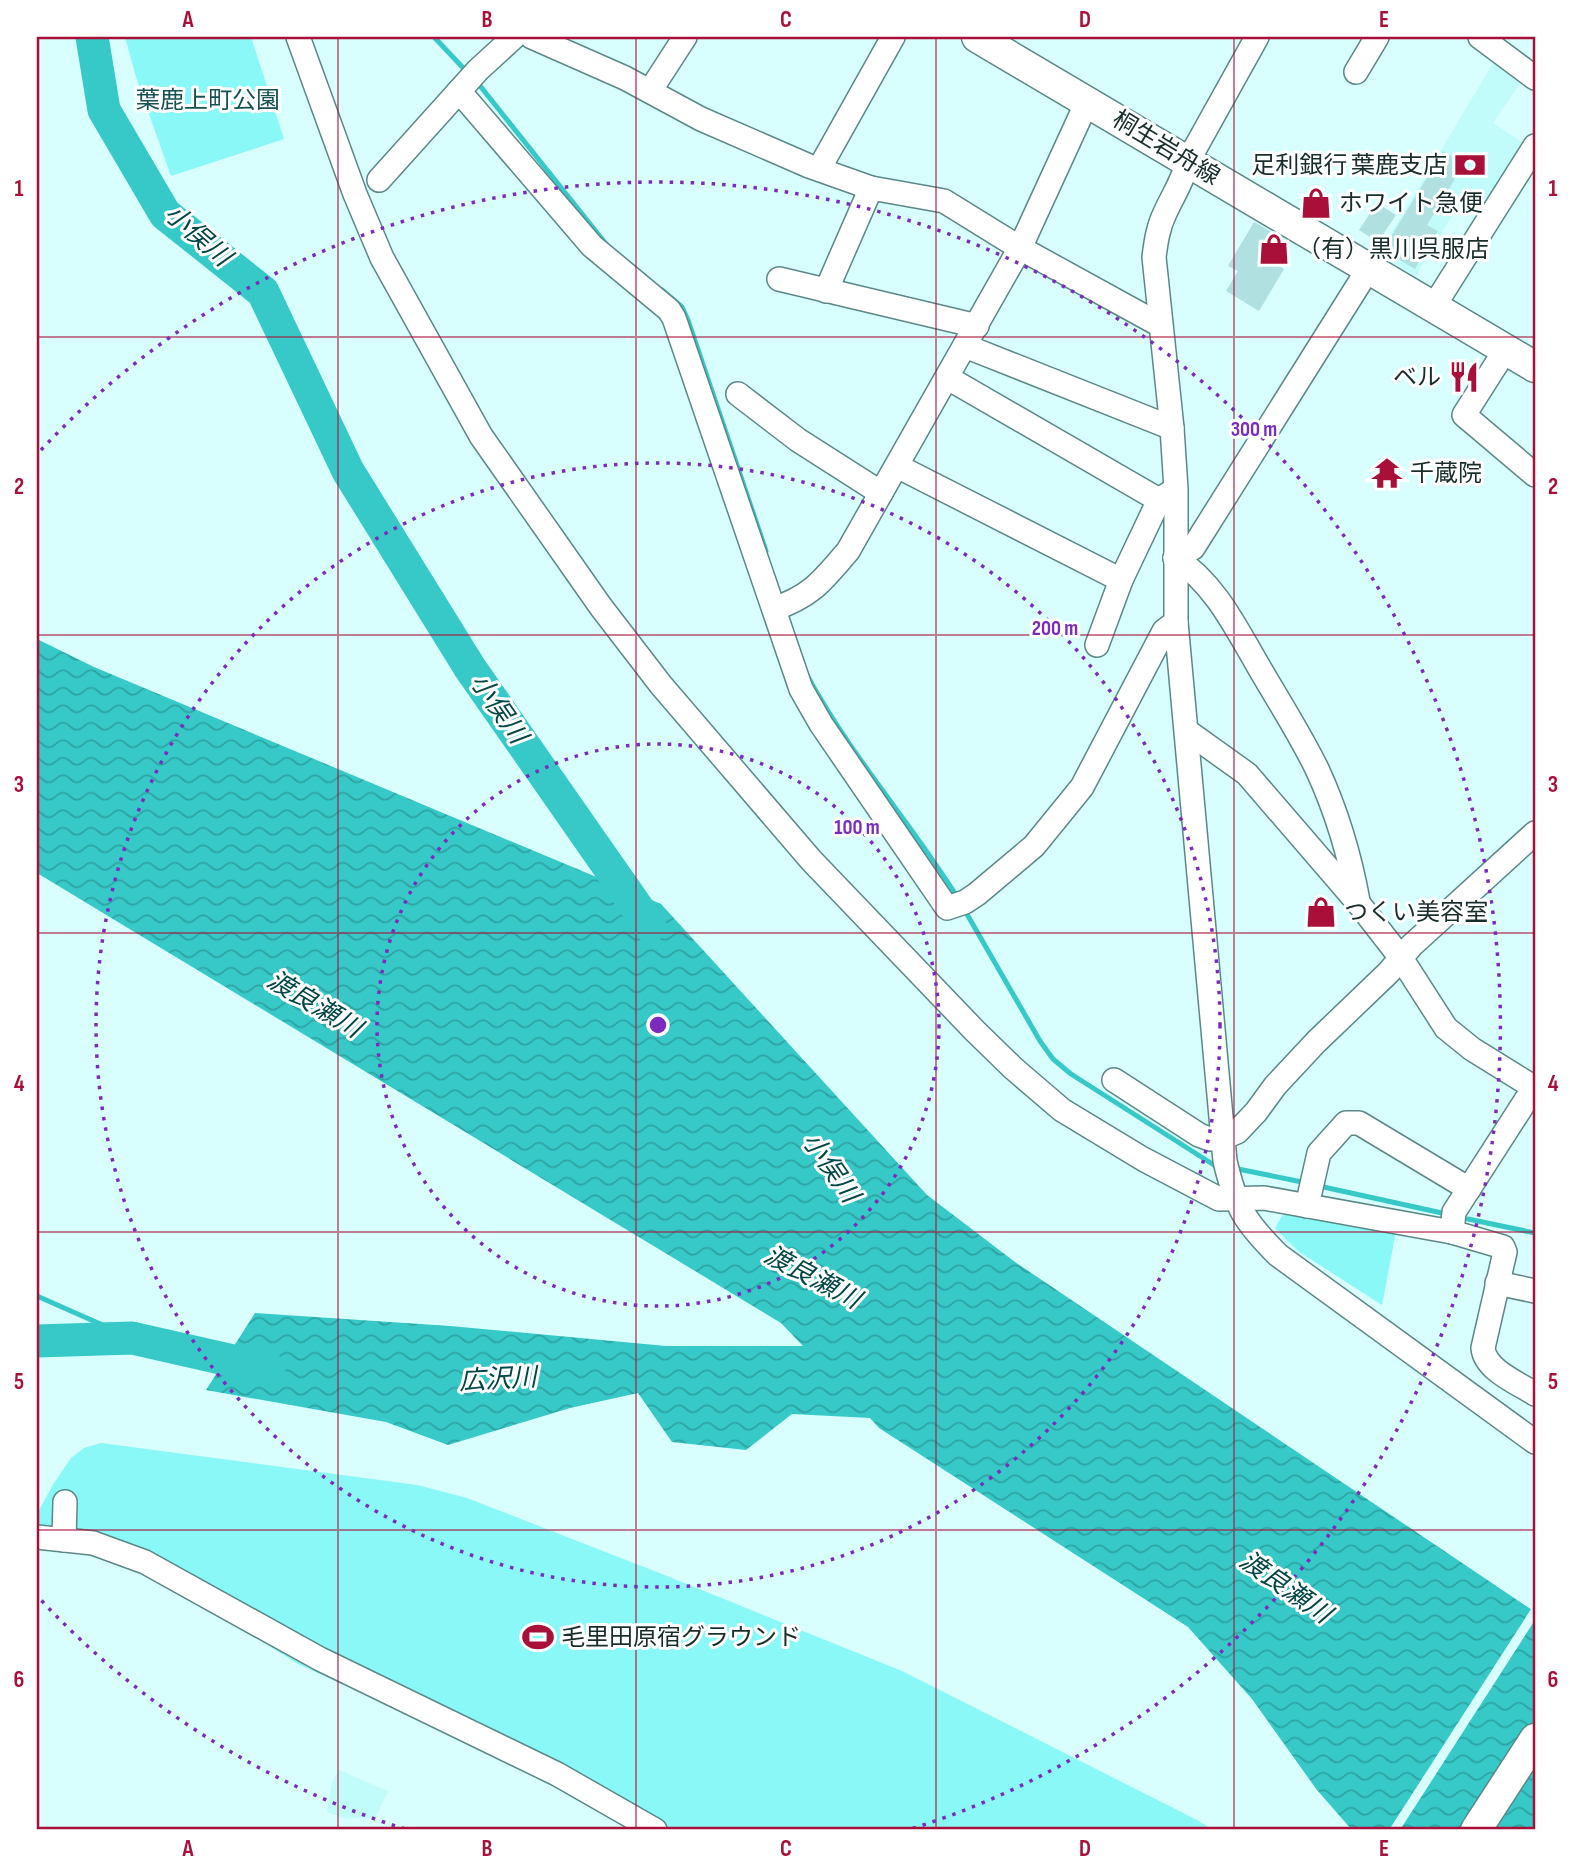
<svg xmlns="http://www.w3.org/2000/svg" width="1572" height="1867" viewBox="0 0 1572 1867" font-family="'Sofia Sans Condensed','Noto Sans JP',sans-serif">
<defs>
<pattern id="water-waves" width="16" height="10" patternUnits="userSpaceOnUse" patternTransform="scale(1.75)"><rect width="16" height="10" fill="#36c9c8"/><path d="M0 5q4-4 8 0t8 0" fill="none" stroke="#2da4a3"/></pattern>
</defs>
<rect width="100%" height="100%" fill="#d8fefe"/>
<g fill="#c1fcfb">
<path d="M 1495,60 L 1523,79 L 1493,123 L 1522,142 L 1488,199 L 1468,189 L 1415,277 L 1380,252 Z"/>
<path d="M 339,1770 L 388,1791 L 375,1818 L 343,1818 L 327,1812 L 332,1782 Z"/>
</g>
<g fill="#89f8f7">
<path d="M 125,37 L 251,37 L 284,139 L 171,176 L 136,77 Z"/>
<path d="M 1294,1210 L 1396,1231 L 1382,1305 L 1298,1251 L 1275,1228 L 1282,1216 Z"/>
<path d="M 101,1443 L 417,1485 L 467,1498 L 667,1576 L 902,1671 L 1197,1820 L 1213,1830 L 637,1830 L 489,1750 L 298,1664 L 214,1611 L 143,1571 L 97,1554 L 37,1549 L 37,1514 L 54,1483 L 71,1458 L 84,1448 Z"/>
</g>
<path fill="url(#water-waves)" d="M 37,639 L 94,667 L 661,904 L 927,1195 L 1015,1262 L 1535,1612 L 1535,1830 L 1352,1830 L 1317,1790 L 1252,1699 L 1188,1627 L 879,1428 L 870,1418 L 792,1414 L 746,1450 L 672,1442 L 638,1393 L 570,1408 L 448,1445 L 386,1422 L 206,1390 L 255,1313 L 450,1326 L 666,1346 L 803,1346 L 781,1323 L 37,873 Z"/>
<path fill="#d8fefe" d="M 1533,1606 L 1535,1620 L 1400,1830 L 1389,1830 Z"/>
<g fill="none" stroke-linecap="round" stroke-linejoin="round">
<g stroke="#36c9c8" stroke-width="5">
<path d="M 434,37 L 468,73"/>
<path d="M 477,82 L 606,244"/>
<path d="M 662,290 L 682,307 L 688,320 L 766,551"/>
<path d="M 808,677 C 850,754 909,821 956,895"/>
<path d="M 964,909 L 1040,1041 L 1053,1059 L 1071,1074 L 1214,1165"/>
<path d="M 1238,1169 L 1302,1182"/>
<path d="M 1319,1186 L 1442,1213"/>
<path d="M 1468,1219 L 1535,1233"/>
<path d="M 37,1296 L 132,1338"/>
</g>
<g stroke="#36c9c8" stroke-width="33">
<path d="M 92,37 L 104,110 L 165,214 L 263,292 L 348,471 L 470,668 L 650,926"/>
<path d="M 37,1341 L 132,1338 L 269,1369"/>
</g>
</g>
<g fill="#b0e0df">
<path d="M 1443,151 L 1464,164 L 1427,225 L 1438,231 L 1415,269 L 1383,250 Z"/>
<path d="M 1377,203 L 1396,215 L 1378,242 L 1359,230 Z"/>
<path d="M 1254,222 L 1289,242 L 1276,264 L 1284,269 L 1259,311 L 1226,291 L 1238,271 L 1228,266 Z"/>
</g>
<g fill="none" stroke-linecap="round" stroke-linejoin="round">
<defs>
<g id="minor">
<path d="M 298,37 L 355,194 L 382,258 L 481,436 L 601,607 L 661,685 L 811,860 L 975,1031 L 1013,1068 L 1062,1110 L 1143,1159 L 1219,1199 L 1264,1198 L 1452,1232 L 1503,1247 L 1505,1252 L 1483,1348 C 1485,1370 1518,1383 1535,1394"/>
<path d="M 532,37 L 625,78 L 701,119 L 809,166 L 871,188 L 944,201 L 1020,248 L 1160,325"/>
<path d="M 1257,37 L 1188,161 C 1183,181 1173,195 1165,213 C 1158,227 1156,242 1154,257 L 1172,428 L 1176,489 L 1176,622 L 1225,1161 C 1236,1208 1245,1222 1278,1255 L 1535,1442"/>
<path d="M 1480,37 L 1535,78"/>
<path d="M 1356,72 L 1377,37"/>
<path d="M 459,91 L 592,246 L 669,310 L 674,318 L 801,689 L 821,724 L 947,908 L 965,902 L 977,894 L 1034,846 L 1082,787 L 1164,631 L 1176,622"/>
<path d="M 650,91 L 685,37"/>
<path d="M 819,169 L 893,37"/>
<path d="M 379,180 L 478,70 L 514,37"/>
<path d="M 779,279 L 977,326"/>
<path d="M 826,291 L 871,188"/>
<path d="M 1434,306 L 1535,146"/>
<path d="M 965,346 L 1172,428"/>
<path d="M 1506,349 L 1464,415 L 1535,475"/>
<path d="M 948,378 L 1159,500"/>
<path d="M 738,394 L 798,440 L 881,493"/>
<path d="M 897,466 L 1121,580"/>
<path d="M 1175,558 C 1213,582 1234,624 1256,662 C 1276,697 1299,732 1317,769 C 1336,810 1350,857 1358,901"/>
<path d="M 1175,558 L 1193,548 L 1369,268"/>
<path d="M 774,609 C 813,595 822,581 848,551 L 1020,248 L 1087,102"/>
<path d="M 1097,645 L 1121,580 L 1159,500 L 1171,492"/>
<path d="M 1187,731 L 1247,774 L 1359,904 L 1401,958 L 1446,1028 L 1472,1049 L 1535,1088"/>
<path d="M 1114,1080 L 1199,1135 L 1210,1139 L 1222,1138 L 1237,1132 L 1256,1112 L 1275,1086 L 1316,1042 L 1389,972 L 1411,946 L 1535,833"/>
<path d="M 1307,1206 L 1319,1153 L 1346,1123 L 1359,1123 L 1469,1189"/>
<path d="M 1452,1232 L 1454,1212 L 1535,1086"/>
<path d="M 1497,1283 L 1535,1291"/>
<path d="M 37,1537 L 93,1543 L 145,1562 L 320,1659 L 557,1774 L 655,1830"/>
<path d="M 64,1540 L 65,1502"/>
</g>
<g id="major">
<path d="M 977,37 L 1535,367"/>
<path d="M 1476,1830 L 1535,1739"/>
</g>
</defs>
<use href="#minor" stroke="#5b8887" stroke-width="26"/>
<use href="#major" stroke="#5b8887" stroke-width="33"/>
<use href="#minor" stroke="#fff" stroke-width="23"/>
<use href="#major" stroke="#fff" stroke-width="30"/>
</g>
<path fill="none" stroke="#a81039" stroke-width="2" stroke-opacity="0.55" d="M 338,37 L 338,1830M 636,37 L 636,1830M 936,37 L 936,1830M 1234,37 L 1234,1830M 37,337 L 1535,337M 37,635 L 1535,635M 37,933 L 1535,933M 37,1232 L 1535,1232M 37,1530 L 1535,1530"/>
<g fill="none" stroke="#7b2cbf" stroke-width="3.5" stroke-dasharray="3.5 7">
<circle cx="658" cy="1025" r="281"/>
<circle cx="658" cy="1025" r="562"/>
<path d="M405 1829A843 843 0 0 1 41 1600M41 450A843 843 0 1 1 911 1829"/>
</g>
<defs>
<symbol id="bank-bare" viewBox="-9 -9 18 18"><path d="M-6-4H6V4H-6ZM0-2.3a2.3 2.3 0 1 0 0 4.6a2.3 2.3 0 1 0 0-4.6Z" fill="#a81039" stroke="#fff" stroke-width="2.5" paint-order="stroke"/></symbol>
<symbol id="shop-bare" viewBox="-9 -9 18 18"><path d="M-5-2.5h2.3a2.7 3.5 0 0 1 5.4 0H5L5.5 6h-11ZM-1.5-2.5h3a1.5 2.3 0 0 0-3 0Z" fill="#a81039" stroke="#fff" stroke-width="2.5" paint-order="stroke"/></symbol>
<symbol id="restaurant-bare" viewBox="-9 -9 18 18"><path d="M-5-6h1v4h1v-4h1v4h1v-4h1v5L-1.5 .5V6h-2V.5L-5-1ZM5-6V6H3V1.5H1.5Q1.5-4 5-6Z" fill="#a81039" stroke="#fff" stroke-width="2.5" paint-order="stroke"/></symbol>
<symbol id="temple-bare" viewBox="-9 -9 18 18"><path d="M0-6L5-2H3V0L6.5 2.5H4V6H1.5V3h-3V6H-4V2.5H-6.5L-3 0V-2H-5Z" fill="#a81039" stroke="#fff" stroke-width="2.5" paint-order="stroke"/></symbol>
<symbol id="stadium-bare" viewBox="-9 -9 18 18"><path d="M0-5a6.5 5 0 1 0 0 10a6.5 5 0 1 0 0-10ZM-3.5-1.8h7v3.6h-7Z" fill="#a81039" stroke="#fff" stroke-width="2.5" paint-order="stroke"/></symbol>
</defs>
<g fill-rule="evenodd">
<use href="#bank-bare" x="1448" y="143" width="44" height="44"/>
<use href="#shop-bare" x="1294" y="181" width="44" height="44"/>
<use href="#shop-bare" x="1252" y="227" width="44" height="44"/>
<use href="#restaurant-bare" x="1442" y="355" width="44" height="44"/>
<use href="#temple-bare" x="1365" y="451" width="44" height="44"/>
<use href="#shop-bare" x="1299" y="890" width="44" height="44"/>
<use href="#stadium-bare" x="516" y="1615" width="44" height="44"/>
</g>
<g text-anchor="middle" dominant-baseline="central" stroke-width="6" stroke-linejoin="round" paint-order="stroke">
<g font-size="24" fill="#165151" stroke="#fff">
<text x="208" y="100">葉鹿上町公園</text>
</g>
<g font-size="24" fill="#1a2d2d" stroke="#fff">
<text transform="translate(1166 148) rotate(31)">桐生岩舟線</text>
</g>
<g font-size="24" fill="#1a2d2d" stroke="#fff" text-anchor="start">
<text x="1447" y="165" text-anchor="end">足利銀行 葉鹿支店</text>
<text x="1339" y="203">ホワイト急便</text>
<text x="1297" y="249">（有）黒川呉服店</text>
<text x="1441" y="377" text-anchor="end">ベル</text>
<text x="1410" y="473">千蔵院</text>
<text x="1344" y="912">つくい美容室</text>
<text x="561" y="1637">毛里田原宿グラウンド</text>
</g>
<g font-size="26" font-style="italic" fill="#034646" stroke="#fff">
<text transform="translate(197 236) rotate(41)">小俣川</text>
<text transform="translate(498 709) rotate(55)">小俣川</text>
<text transform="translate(314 1005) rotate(31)">渡良瀬川</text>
<text transform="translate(830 1168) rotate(55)">小俣川</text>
<text transform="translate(812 1278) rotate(28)">渡良瀬川</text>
<text transform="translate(498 1380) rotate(-3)">広沢川</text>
<text transform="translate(1285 1588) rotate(35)">渡良瀬川</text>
</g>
</g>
<circle cx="658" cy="1025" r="10" fill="#7b2cbf" stroke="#fff" stroke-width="3.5"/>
<g font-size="21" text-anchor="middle" font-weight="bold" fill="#7b2cbf" stroke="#fff" stroke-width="6" stroke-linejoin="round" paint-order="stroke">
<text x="1254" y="436">300 m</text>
<text x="1055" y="635">200 m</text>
<text x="857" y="834">100 m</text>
</g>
<rect width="1572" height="1867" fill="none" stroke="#ffffff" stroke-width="77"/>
<rect x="38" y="38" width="1496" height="1790" fill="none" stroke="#a81039" stroke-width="2.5"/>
<g font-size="23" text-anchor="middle" font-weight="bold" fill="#a81039">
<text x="188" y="27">A</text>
<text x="487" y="27">B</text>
<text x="786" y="27">C</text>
<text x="1085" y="27">D</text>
<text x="1384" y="27">E</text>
<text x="19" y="196">1</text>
<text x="1553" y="196">1</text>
<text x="19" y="494">2</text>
<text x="1553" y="494">2</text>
<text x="19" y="792">3</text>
<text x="1553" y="792">3</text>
<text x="19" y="1091">4</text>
<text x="1553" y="1091">4</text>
<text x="19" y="1389">5</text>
<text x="1553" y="1389">5</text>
<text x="19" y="1687">6</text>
<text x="1553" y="1687">6</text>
<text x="188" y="1856">A</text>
<text x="487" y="1856">B</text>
<text x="786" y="1856">C</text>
<text x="1085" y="1856">D</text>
<text x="1384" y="1856">E</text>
</g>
</svg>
